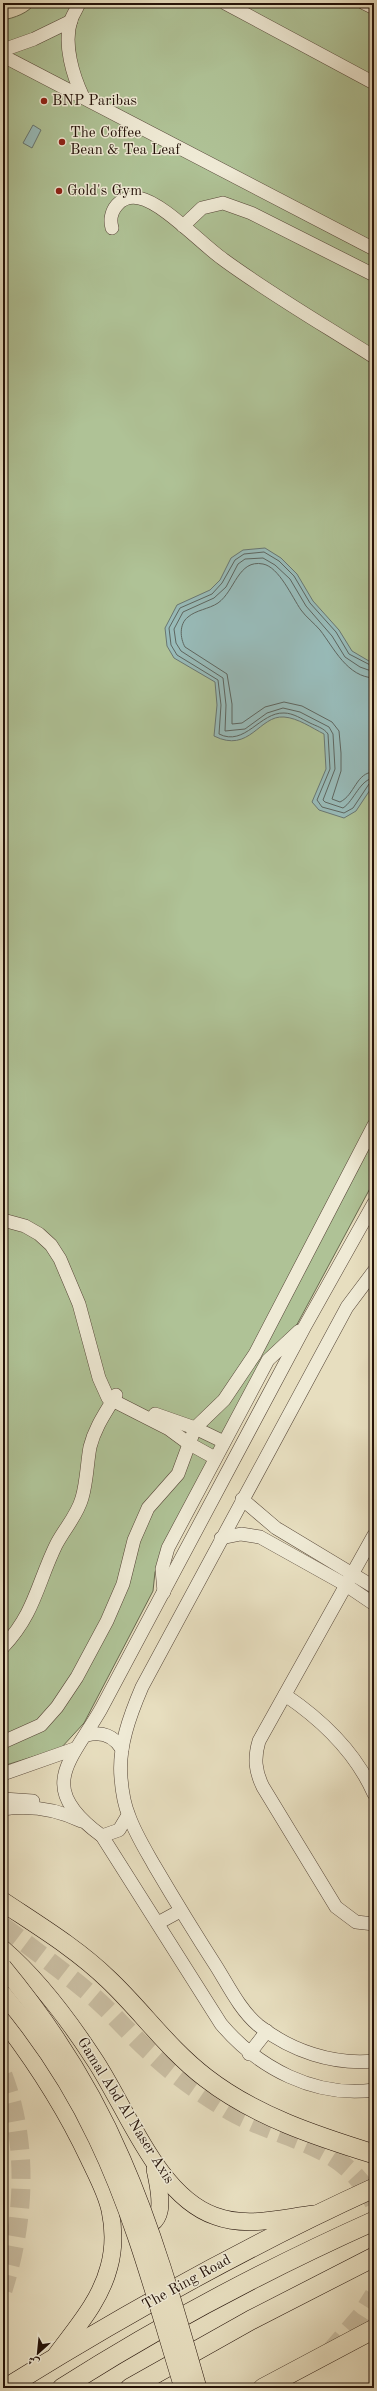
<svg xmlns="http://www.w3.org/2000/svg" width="377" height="2391" viewBox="0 0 377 2391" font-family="'Old Standard TT',Amiri,serif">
<rect width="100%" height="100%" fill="#e7debf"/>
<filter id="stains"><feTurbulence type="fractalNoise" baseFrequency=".005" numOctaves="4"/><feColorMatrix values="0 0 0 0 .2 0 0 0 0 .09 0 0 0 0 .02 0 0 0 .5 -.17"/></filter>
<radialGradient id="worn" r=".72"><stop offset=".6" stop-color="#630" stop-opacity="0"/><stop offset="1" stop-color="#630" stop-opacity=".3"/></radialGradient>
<path fill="#afc296" stroke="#696a4f" d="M 35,3 L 374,3 L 374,1181 L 294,1330 L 278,1344 L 155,1572 L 153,1591 L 84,1723 L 61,1748 L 3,1766 L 3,20 C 14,18 29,13 35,3 Z"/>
<g fill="#98bbb9" stroke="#697772">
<path d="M 33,125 L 41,130 L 32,148 L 23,143 Z"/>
<path d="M 265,548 L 281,558 L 297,574 L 313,601 L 339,630 L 352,651 L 374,664 L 374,784 L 356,811 L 344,818 L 319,810 L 312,802 L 326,769 L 324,734 C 312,728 298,718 284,717 C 259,715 250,754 214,736 L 217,705 L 215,682 L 174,658 L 167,646 L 165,628 L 177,605 L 210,590 L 220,580 L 231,558 L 243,550 Z"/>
</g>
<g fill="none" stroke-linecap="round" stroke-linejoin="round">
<g stroke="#5e6660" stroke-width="1">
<path d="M 374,667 L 349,654 L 336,632 L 310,603 L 294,576 L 279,561 L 264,552 L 244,554 L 235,560 L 222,583 L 212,594 L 180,608 L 169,628 L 171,645 L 177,655 L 218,680 L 221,705 L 219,734 C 245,747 260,712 284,713 C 293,713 302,719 310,723 C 316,726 324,728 328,734 L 330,769 L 317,800 L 322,807 L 344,813 L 353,808 L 369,784 L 374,783"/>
<path d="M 374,672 L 360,667 L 345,657 L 332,636 L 306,606 L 290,579 L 275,565 L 263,558 L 245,559 L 238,564 L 226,587 L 214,598 L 183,612 L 174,629 L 176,643 L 181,651 L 223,678 L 226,705 L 225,731 L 245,729 L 267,713 L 283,708 L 300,712 L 329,727 L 333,734 L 335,769 L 323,800 L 325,802 L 343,808 C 354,801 360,779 374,778"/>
<path d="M 374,678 C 347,677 334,648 320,630 C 314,623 306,617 301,610 C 292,597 279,567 263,564 C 238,559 235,591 218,603 C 209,609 196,610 188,617 C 179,624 180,638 185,647 L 227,674 L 232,704 L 232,724 L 242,723 L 265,707 L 284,702 L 302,706 L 332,722 L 339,731 L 341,753 L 341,771 L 332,799 L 340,802 C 355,795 356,772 374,772"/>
</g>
<g stroke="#cabfa4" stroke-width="19" stroke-dasharray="19 10" stroke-linecap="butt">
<path d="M 3,1926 C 34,1950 66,1973 96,1999 C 115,2016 131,2035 150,2052 C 174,2075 202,2094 230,2111 C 283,2141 344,2142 374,2203"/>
<path d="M 3,2075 C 29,2144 25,2221 3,2290"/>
<path d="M 330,2352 L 361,2316 L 374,2295"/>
</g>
<defs>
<g id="minor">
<path d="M 79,3 C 77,9 73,14 71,20 C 63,44 73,76 83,97"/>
<path d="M 225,3 L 374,83"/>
<path d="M 364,3 L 374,8"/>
<path d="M 3,50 L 34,39 L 71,21"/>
<path d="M 3,56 L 374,249"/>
<path d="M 183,226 L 202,208 L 223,203 L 251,213 L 374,275"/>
<path d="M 112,228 C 107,211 121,194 139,198 C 164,203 201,244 224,260 C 272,295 324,325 374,357"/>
<path d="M 374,1203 L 305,1326 L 101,1709 C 70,1763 35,1787 102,1836 L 221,2024 C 258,2068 315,2098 374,2090"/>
<path d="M 3,1220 L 25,1226 L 39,1234 L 51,1245 L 60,1259 L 79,1304 L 99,1378 L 108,1398 L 169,1429 L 188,1443 L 215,1458"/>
<path d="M 374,1271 L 347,1307 L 142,1687 C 130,1715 118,1747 121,1778 C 122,1791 124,1804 129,1816 C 135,1833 145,1849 154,1865 C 174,1899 194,1932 216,1966 C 228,1985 240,2010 258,2025 C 291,2051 333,2065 374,2061"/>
<path d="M 155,1414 L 195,1428 L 224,1442"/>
<path d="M 242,1499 L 276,1528 L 374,1587"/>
<path d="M 374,1535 L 259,1741 C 254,1758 255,1771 263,1787 L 336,1907 L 356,1922 L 374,1924"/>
<path d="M 221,1538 L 241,1534 L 260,1537 L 346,1585 L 374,1604"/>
<path d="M 164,1592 L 162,1569 L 168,1548 L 268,1360 L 299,1331"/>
<path d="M 3,1647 C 35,1613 37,1584 56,1545 C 64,1529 77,1516 82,1498 C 87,1481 87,1463 90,1447 C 95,1427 106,1412 116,1395"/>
<path d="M 285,1695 C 322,1720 356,1753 374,1794"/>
<path d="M 87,1735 C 102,1731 114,1736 122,1749"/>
<path d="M 3,1742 L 41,1725 L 57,1707 L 77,1677 L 107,1621 L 123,1584 L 134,1540 L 148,1508 L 178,1474 L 195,1428 L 224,1400 L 255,1354 L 374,1125"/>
<path d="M 3,1774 L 74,1749"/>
<path d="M 3,1799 L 33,1801"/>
<path d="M 3,1809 C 30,1805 56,1809 81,1821"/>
<path d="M 102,1836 L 119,1830 L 128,1815"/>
<path d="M 158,1923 L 180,1911"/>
<path d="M 249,2054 L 267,2031"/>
</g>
<g id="major">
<path d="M 3,1949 C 39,1980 68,2019 94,2059 C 127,2108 157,2196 215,2216 C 247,2228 281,2218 314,2214"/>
<path d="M 3,2020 C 36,2063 66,2110 89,2159 C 97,2176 106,2192 110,2210 C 114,2229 114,2249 109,2267 C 100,2302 75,2329 54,2358"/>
<path d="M 133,2225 C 171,2232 159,2189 155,2169"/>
</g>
<g id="highway">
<path d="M 3,1902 C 39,1926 77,1949 108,1979 C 142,2011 168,2049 206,2078 C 255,2116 316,2136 374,2154"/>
<path d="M 6,2388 C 125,2314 247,2246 374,2188"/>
<path d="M 62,2388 C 161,2325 267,2269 374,2221"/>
<path d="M 130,2388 L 251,2320 L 374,2257"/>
<path d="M 263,2388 L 374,2329"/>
</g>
</defs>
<use href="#minor" stroke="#544436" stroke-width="14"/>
<use href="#major" stroke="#231108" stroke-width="18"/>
<use href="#highway" stroke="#231108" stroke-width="20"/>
<use href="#minor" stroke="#efead5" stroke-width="13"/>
<use href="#major" stroke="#e7debf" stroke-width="17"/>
<use href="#highway" stroke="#e7debf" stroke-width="19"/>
<defs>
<g id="major-bridge">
<path d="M 3,1967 C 51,2025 92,2089 122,2159 C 154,2232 176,2311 198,2388"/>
<path d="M 3,1994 C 40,2038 72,2086 97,2139 C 135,2218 157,2304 183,2388"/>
</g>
</defs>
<use href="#major-bridge" stroke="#231108" stroke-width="18" stroke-linecap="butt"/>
<use href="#major-bridge" stroke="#e7debf" stroke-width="17"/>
</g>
<g fill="#8f2418" stroke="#efead5" stroke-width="1.5">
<circle cx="44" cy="101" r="4"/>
<circle cx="62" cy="142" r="4"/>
<circle cx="59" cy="191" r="4"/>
</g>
<g text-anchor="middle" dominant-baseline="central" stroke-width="3" stroke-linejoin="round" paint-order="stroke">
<g font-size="15" fill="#231108" stroke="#efead5" text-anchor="start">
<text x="52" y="101">BNP Paribas</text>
<text x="70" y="133">The Coffee<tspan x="70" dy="17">Bean &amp; Tea Leaf</tspan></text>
<text x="67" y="191">Gold's Gym</text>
</g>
<g font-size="15" fill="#231108" stroke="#efead5">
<text transform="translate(125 2111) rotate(58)">Gamal Abd Al Naser Axis</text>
<text transform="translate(187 2283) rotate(-29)">The Ring Road</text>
</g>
</g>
<rect width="377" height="2391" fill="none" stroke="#e7debf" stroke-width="16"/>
<rect x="4" y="4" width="369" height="2383" fill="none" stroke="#231108" stroke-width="2"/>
<rect x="8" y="8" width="361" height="2375" fill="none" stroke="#231108"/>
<g transform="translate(38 2353) rotate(207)" stroke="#efead5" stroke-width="3" paint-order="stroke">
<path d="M0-3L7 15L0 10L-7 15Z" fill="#231108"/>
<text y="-6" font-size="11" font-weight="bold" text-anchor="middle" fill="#231108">ش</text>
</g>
<rect width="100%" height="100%" filter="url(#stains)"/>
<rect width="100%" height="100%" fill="url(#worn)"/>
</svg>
